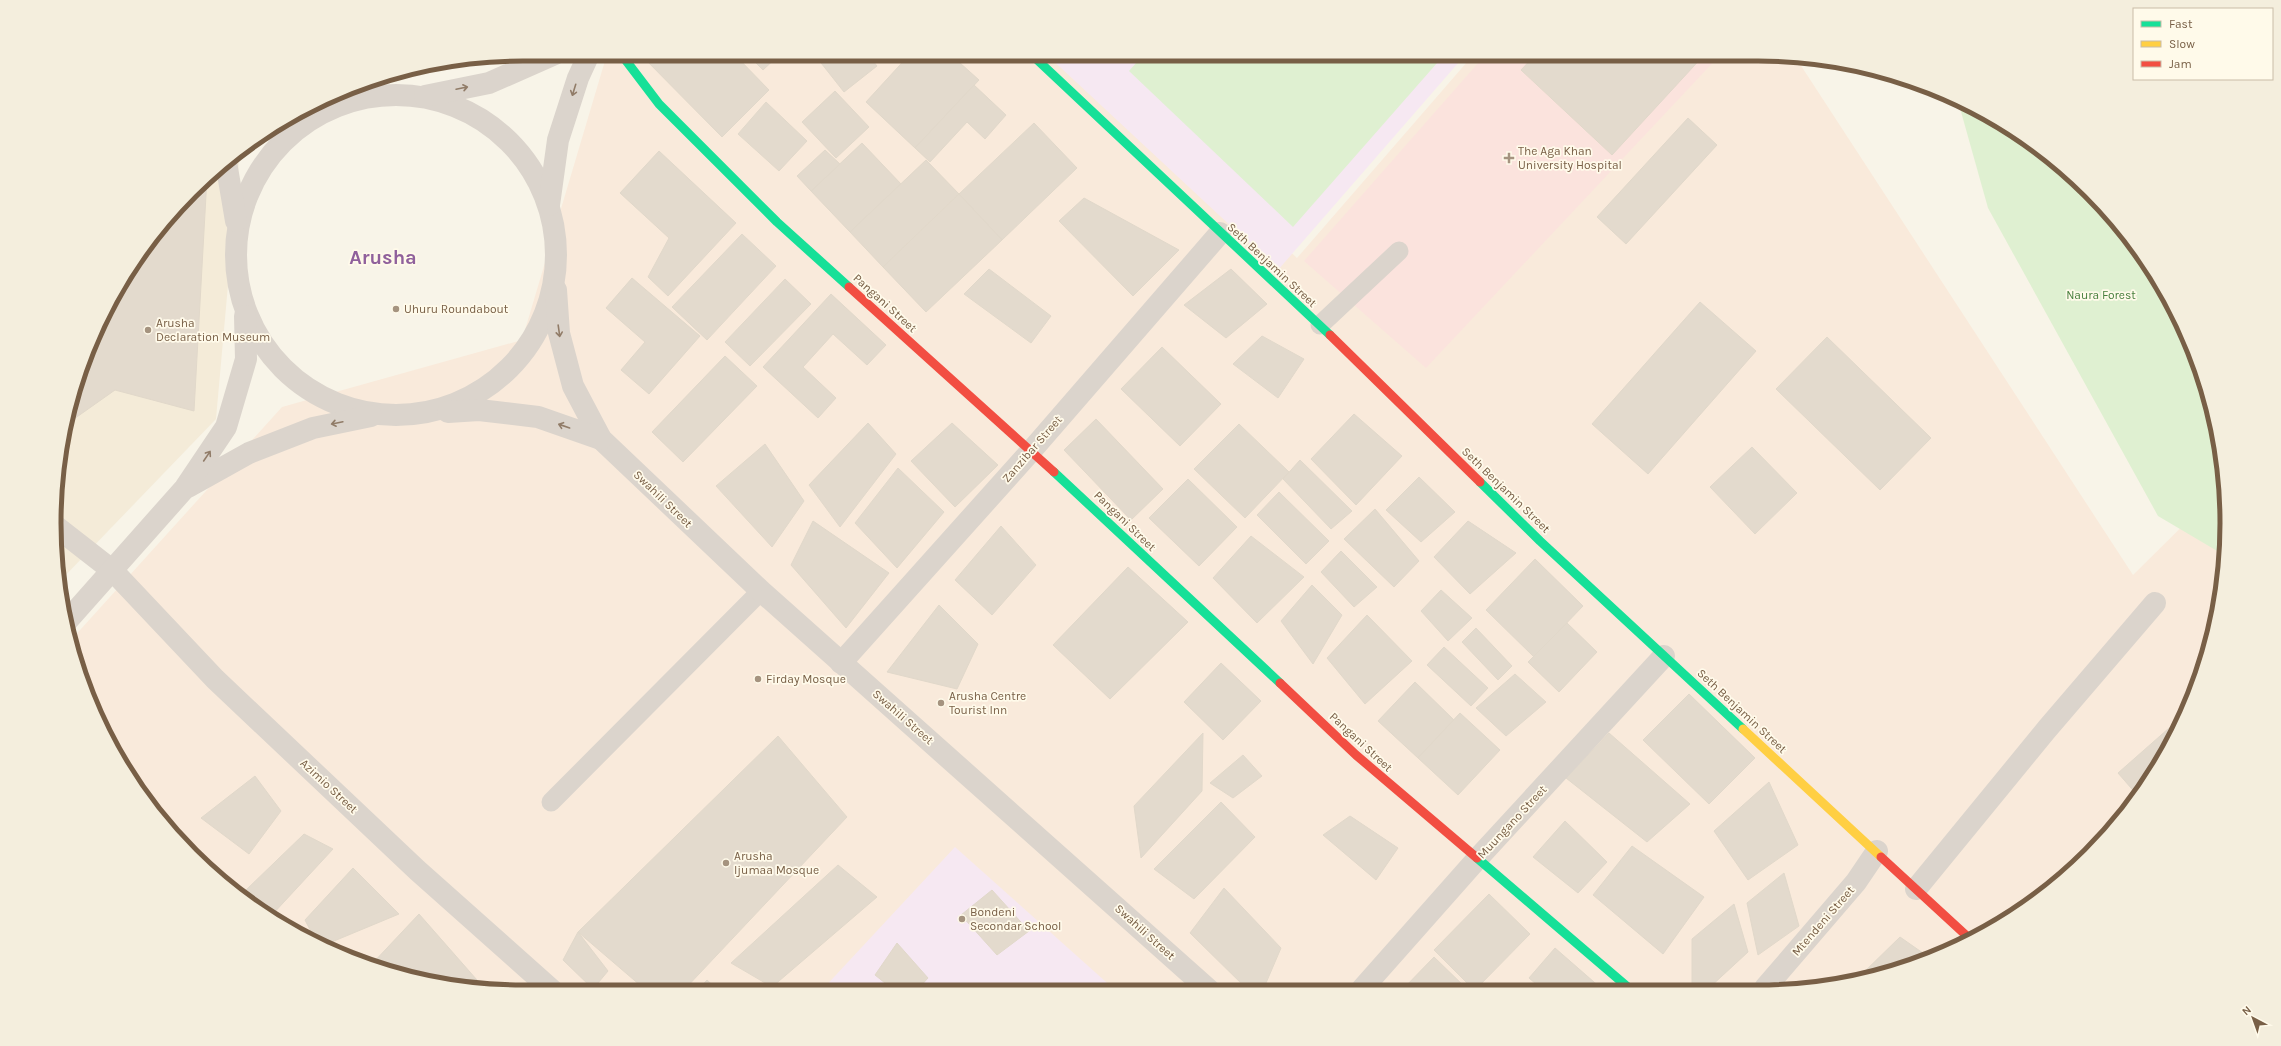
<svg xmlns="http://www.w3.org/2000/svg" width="2281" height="1046" viewBox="0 0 2281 1046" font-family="Karla,sans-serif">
<rect width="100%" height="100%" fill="#f8f4e8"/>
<path fill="#f4ebd8" d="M 240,151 L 216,419 L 58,583 L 54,523 L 63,432 L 79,372 L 117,289 L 170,214 L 214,170 Z"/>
<path fill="#f9eadb" d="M 607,54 L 1077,54 L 1297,258 L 1474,54 L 1758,54 L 1796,58 L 2133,575 L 2223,486 L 2227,523 L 2218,614 L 2191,702 L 2130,808 L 2044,895 L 1938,956 L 1819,988 L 523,992 L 432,983 L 344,956 L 288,929 L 214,876 L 170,832 L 117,757 L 79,674 L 71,640 L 282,407 L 522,340 Z"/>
<g fill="#f6e8f2">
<path d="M 1046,54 L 1466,54 L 1278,270 Z"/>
<path d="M 955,847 L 1115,990 L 821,991 Z"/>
</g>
<path fill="#fbe3dd" d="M 1486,54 L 1721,54 L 1426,368 L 1304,261 Z"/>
<g fill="#dff0d1">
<path d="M 1144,54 L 1445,54 L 1293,227 L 1129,71 Z"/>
<path d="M 1958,101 L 2018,133 L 2089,191 L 2148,262 L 2191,343 L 2218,431 L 2227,523 L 2224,555 L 2158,516 L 1988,208 Z"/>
</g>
<g fill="#e3dacd" stroke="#e1d8ca">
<path d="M 640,54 L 734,54 L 769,90 L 722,137 Z"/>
<path d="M 747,54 L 780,54 L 763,70 Z"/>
<path d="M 814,54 L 867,54 L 877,66 L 844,92 Z"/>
<path d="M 910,54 L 950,54 L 979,80 L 915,148 L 866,102 Z"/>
<path d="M 1536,54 L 1705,54 L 1612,155 L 1521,70 Z"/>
<path d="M 974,85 L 1006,115 L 985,139 L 967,122 L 930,162 L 915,148 Z"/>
<path d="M 835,91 L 869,127 L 836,158 L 802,122 Z"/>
<path d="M 766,102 L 807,141 L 779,171 L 738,134 Z"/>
<path d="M 1688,118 L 1717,145 L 1626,244 L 1597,217 Z"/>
<path d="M 1034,123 L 1077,168 L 1002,240 L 959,194 Z"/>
<path d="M 862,143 L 901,184 L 850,232 L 811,191 Z"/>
<path d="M 825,150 L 840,164 L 811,191 L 797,176 Z"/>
<path d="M 659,151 L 736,223 L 668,296 L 648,277 L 669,238 L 620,193 Z"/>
<path d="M 926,160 L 959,194 L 883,267 L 850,232 Z"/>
<path d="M 207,177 L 194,411 L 115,390 L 64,426 L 79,372 L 117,289 L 170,214 Z"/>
<path d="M 959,194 L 1002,240 L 926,312 L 883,267 Z"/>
<path d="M 1084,198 L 1179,250 L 1133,296 L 1059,221 Z"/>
<path d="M 742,234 L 776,266 L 707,340 L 672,307 Z"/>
<path d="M 989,269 L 1051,316 L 1031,343 L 964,294 Z"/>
<path d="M 1231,269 L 1267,304 L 1226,338 L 1184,305 Z"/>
<path d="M 632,278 L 700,336 L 649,394 L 621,370 L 645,342 L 606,308 Z"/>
<path d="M 785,279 L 811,304 L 750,366 L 725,342 Z"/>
<path d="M 831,294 L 886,345 L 867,365 L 833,334 L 803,367 L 836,398 L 818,418 L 763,367 Z"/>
<path d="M 1700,302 L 1756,351 L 1648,474 L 1592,424 Z"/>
<path d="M 1262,336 L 1304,359 L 1278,398 L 1233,364 Z"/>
<path d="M 1827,337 L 1931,438 L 1880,490 L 1776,389 Z"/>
<path d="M 1162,347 L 1221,404 L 1180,446 L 1121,389 Z"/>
<path d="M 725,356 L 757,386 L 683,462 L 652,432 Z"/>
<path d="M 1354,414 L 1402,456 L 1356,505 L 1311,459 Z"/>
<path d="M 1096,419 L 1163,489 L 1131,520 L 1064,450 Z"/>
<path d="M 868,423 L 896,454 L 840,527 L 809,485 Z"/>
<path d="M 952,423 L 998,465 L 955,507 L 911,461 Z"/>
<path d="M 1239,424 L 1289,472 L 1245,518 L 1194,469 Z"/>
<path d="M 765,444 L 804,501 L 772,547 L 716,486 Z"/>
<path d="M 1752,447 L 1797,493 L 1755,534 L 1710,487 Z"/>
<path d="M 1300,460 L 1352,511 L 1331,529 L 1283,479 Z"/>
<path d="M 898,468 L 944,512 L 897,568 L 855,523 Z"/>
<path d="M 1419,477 L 1455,512 L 1421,542 L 1386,510 Z"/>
<path d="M 1188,479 L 1237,527 L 1199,566 L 1149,518 Z"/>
<path d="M 1279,492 L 1329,541 L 1306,564 L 1257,515 Z"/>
<path d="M 1375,509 L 1419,561 L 1394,587 L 1344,539 Z"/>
<path d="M 813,521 L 889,573 L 846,628 L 791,565 Z"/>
<path d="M 1468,521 L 1516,553 L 1470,594 L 1434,557 Z"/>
<path d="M 1001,526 L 1036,565 L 992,615 L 955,580 Z"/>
<path d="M 1251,536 L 1304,577 L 1257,623 L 1213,578 Z"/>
<path d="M 1341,551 L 1377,587 L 1354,607 L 1321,572 Z"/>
<path d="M 1535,559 L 1583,606 L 1534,657 L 1486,610 Z"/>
<path d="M 1128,567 L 1188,622 L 1110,699 L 1053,645 Z"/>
<path d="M 1312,585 L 1342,615 L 1313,664 L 1281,621 Z"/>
<path d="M 1441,590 L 1472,618 L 1448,641 L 1421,611 Z"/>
<path d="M 939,605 L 978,644 L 957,689 L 887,672 Z"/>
<path d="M 1367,615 L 1412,661 L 1365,704 L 1327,658 Z"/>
<path d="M 1567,623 L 1597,652 L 1559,692 L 1528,662 Z"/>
<path d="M 1476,628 L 1512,666 L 1498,680 L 1462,642 Z"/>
<path d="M 1444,647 L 1488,688 L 1471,706 L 1427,665 Z"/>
<path d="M 1221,663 L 1261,701 L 1223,740 L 1184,702 Z"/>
<path d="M 1515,674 L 1546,702 L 1506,736 L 1476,708 Z"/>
<path d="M 1415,682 L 1454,720 L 1418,758 L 1378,721 Z"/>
<path d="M 1689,694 L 1755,758 L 1709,804 L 1643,740 Z"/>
<path d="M 1460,713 L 1500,750 L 1458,795 L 1418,758 Z"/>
<path d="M 2185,714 L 2138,796 L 2118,773 Z"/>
<path d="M 1203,733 L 1202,791 L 1141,858 L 1134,806 Z"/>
<path d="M 1609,733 L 1690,804 L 1647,842 L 1566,778 Z"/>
<path d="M 778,736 L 847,817 L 683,991 L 648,992 L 578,932 Z"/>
<path d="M 1243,755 L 1262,776 L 1233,798 L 1210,783 Z"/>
<path d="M 255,776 L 281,811 L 249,854 L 201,818 Z"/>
<path d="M 1769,782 L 1798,845 L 1748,880 L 1714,831 Z"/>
<path d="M 1221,802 L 1255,837 L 1194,899 L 1154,869 Z"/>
<path d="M 1350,816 L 1398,848 L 1376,880 L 1323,835 Z"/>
<path d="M 1565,821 L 1607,862 L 1578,893 L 1533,857 Z"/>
<path d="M 304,834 L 333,849 L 271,916 L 246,890 Z"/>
<path d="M 1632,846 L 1704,897 L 1663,954 L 1593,895 Z"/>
<path d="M 838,865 L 877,897 L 772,987 L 731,963 Z"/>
<path d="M 353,868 L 399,914 L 322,946 L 317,943 L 305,920 Z"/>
<path d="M 1784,873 L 1799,926 L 1758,955 L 1747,903 Z"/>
<path d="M 1224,888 L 1281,948 L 1263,990 L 1248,990 L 1190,933 Z"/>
<path d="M 992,890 L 1029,931 L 997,955 L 961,915 Z"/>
<path d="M 1489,894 L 1530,934 L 1476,989 L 1473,989 L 1434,950 Z"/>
<path d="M 1734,904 L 1748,952 L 1709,988 L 1692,988 L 1692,939 Z"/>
<path d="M 419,914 L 484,988 L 432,983 L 371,965 Z"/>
<path d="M 578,932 L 608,971 L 593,989 L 563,960 Z"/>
<path d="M 1900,937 L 1930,958 L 1859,977 Z"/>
<path d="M 897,943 L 928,978 L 916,991 L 895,991 L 875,975 Z"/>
<path d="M 1555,948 L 1602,989 L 1542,989 L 1529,978 Z"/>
<path d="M 1434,957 L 1467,989 L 1403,989 Z"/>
<path d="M 707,980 L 719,991 L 697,991 Z"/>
<path d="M 1495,983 L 1503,989 L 1489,989 Z"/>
<path d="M 850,986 L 856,991 L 846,991 Z"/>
</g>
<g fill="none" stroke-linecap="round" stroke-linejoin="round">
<g stroke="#dbd4cc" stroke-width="19">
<path d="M 1320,325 L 1399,251"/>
<path d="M 551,802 L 761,591"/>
</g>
<g stroke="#dbd4cc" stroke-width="22">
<circle cx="396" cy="255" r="160"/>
<path d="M 425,96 L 489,83 L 555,54"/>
<path d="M 226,162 L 236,221"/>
<path d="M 549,205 L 558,140 L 578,78 L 589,54"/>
<path d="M 556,290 L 559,333 L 573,386 L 601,439 L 761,591 L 1209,990"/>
<path d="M 448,412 L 479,410 L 538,417 L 601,439"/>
<path d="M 188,487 L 249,453 L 313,428 L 371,416"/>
<path d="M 54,525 L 113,571 L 215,679 L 417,870 L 554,992"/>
<path d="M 67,621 L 185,488 L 226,427 L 246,359 L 245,316"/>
<path d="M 841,663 L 1031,451 L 1220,233"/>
<path d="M 1916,889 L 2047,729 L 2155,603"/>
<path d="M 1765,988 L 1856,882 L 1877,851"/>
<path d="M 1362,989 L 1478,858 L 1664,656"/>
</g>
<g stroke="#16e098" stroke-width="9">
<path d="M 621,54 L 659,104 L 777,222 L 849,287"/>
<path d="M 1031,54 L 1330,335"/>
<path d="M 1054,472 L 1280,683"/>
<path d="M 1480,482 L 1540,541 L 1743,729"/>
<path d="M 1477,858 L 1630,989"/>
</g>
<path stroke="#ffcf43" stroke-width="9" d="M 1743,729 L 1881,857"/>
<g stroke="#f24e42" stroke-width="9">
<path d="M 849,287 L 1054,472"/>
<path d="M 1330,335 L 1480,482"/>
<path d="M 1280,683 L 1356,755 L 1477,858"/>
<path d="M 1881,857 L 1969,938"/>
</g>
</g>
<defs><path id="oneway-shaft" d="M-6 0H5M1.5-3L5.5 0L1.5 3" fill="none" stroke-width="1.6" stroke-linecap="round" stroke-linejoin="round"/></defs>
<g stroke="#917c68">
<use href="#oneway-shaft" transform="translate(462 88) rotate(-12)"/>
<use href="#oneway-shaft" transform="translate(574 90) rotate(107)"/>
<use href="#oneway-shaft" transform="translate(559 331) rotate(82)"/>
<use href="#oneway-shaft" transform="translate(337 423) rotate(168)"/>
<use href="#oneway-shaft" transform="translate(564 426) rotate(-161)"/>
<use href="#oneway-shaft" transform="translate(207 456) rotate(-56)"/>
</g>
<g fill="#a5937f" stroke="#fffaea" stroke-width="1.5">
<path d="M1507 152h4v4h4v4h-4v4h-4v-4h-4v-4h4z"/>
<circle cx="396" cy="309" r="4"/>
<circle cx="148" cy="330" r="4"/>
<circle cx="758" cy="679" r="4"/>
<circle cx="941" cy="703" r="4"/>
<circle cx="726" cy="863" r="4"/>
<circle cx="962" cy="919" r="4"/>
</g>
<g text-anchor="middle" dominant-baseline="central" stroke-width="3.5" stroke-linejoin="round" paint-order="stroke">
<g font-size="12" fill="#785f46" stroke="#fffaea" text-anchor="start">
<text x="1518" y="151">The Aga Khan<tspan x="1518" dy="14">University Hospital</tspan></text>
<text x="404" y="309">Uhuru Roundabout</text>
<text x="156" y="323">Arusha<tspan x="156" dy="14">Declaration Museum</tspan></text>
<text x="766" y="679">Firday Mosque</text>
<text x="949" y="696">Arusha Centre<tspan x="949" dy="14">Tourist Inn</tspan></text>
<text x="734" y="856">Arusha<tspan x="734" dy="14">Ijumaa Mosque</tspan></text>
<text x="970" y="912">Bondeni<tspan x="970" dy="14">Secondar School</tspan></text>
</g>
<g font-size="12" fill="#785f46" stroke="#fffaea">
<text transform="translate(1272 265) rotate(43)">Seth Benjamin Street</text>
<text transform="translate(885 303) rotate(42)">Pangani Street</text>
<text transform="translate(1032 449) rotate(-49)">Zanzibar Street</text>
<text transform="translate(1506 490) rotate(44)">Seth Benjamin Street</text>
<text transform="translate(663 499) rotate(44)">Swahili Street</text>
<text transform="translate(1125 521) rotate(44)">Pangani Street</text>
<text transform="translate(1742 711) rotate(43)">Seth Benjamin Street</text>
<text transform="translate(903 717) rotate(41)">Swahili Street</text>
<text transform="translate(1361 742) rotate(43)">Pangani Street</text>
<text transform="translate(329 786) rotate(43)">Azimio Street</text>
<text transform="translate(1512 822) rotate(-47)">Muungano Street</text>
<text transform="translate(1823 921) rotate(-49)">Mtendeni Street</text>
<text transform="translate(1145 932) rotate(42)">Swahili Street</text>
</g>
<g font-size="12" fill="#477f3d" stroke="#fffaea">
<text x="2101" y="295">Naura Forest</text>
</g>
<g font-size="20" font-weight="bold" fill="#90619c" stroke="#fffaea">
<text x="383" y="257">Arusha</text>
</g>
</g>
<path d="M0 0H2281V1046H0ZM523 61H1758A462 462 0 0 1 2220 523V523A462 462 0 0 1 1758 985H523A462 462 0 0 1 61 523V523A462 462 0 0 1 523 61Z" fill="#f4eedd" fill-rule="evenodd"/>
<path fill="none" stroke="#785f46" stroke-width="5" d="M523 61H1758A462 462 0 0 1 2220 523V523A462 462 0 0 1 1758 985H523A462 462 0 0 1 61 523V523A462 462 0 0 1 523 61Z"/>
<rect x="2133" y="8" width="140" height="72" fill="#fffaea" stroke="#c9bca8"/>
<rect x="2141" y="21" width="20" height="6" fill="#16e098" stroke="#c9bca8"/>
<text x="2169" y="28" font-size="12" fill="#785f46">Fast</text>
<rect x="2141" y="41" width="20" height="6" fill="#ffcf43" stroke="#c9bca8"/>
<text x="2169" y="48" font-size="12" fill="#785f46">Slow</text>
<rect x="2141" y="61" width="20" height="6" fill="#f24e42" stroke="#c9bca8"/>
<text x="2169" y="68" font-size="12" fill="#785f46">Jam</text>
<g transform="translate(2253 1018) rotate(319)" stroke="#fffaea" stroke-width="3" paint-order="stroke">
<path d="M0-3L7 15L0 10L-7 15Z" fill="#785f46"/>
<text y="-6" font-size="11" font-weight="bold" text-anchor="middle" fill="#785f46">N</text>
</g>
</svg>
